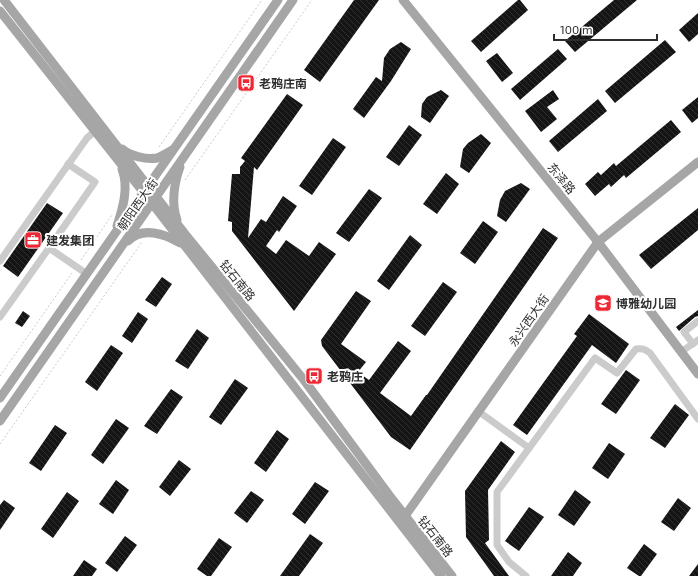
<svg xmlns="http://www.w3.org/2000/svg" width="698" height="576" viewBox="0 0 698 576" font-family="'Exo 2','Noto Sans SC',sans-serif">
<defs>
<pattern id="building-back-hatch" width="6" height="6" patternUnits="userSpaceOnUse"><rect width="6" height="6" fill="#151515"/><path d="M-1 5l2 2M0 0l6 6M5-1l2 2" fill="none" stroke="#2f2f2f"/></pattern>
</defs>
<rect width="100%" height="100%" fill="#fff"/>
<g fill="url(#building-back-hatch)">
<path d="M 354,0 L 379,0 L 320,82 L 304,70 Z"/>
<path d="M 518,0 L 520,0 L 528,10 L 481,52 L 471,41 Z"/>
<path d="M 614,0 L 637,0 L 575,52 L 565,41 Z"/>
<path d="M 698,13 L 698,34 L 689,42 L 679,30 Z"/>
<path d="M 665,40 L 676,52 L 615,103 L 605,91 Z"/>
<path d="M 401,42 L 411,49 L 391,81 L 364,118 L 353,109 L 376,77 L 382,81 L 384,58 L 390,49 Z"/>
<path d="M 558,49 L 567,59 L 520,100 L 511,89 Z"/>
<path d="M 497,53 L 513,73 L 502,82 L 486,61 Z"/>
<path d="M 441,90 L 449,96 L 430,123 L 421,117 L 422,104 L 427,97 Z"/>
<path d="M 553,90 L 559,99 L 547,107 L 557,119 L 541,132 L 525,111 Z"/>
<path d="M 287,94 L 303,105 L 257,170 L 254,167 L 248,238 L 261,219 L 266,222 L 283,196 L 297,206 L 279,232 L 277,230 L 266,246 L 276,254 L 286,240 L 309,256 L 319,242 L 336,254 L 294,311 L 232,231 L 232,222 L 228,221 L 232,174 L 240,174 L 240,167 L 245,161 L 241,158 Z"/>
<path d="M 698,97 L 698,118 L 692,123 L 682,110 Z"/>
<path d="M 598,99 L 607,111 L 558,152 L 549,141 Z"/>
<path d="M 671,120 L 681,132 L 626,178 L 624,175 L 611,187 L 609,184 L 595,196 L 585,184 L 598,172 L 601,175 L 614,163 L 616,166 Z"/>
<path d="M 409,125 L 422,135 L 399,166 L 386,157 Z"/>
<path d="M 481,134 L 491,143 L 469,173 L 460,167 L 463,149 L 468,143 Z"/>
<path d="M 333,138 L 346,147 L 312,195 L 299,186 Z"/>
<path d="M 446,173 L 459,184 L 437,214 L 423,204 Z"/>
<path d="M 521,183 L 530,189 L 506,222 L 497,216 L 500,200 L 505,191 Z"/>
<path d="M 369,189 L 382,198 L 349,242 L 336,233 Z"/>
<path d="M 47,203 L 63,213 L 18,277 L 3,266 Z"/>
<path d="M 698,208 L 698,230 L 651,269 L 639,255 Z"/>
<path d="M 483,221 L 498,232 L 475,264 L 460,253 Z"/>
<path d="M 543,228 L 558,238 L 410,450 L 391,437 L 322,346 L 321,340 L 356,291 L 371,301 L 341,344 L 366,362 L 358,372 L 369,380 L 398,341 L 411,351 L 380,393 L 411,416 L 426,395 L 427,395 Z"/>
<path d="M 410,235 L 422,245 L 389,290 L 377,281 Z"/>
<path d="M 162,277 L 172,284 L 156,307 L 145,300 Z"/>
<path d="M 443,282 L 457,292 L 425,336 L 411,326 Z"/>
<path d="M 698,310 L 698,316 L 695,317 L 679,331 L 676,327 Z"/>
<path d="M 23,311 L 30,316 L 22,327 L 15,323 Z"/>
<path d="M 138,312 L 148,319 L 132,343 L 122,336 Z"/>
<path d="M 589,314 L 629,344 L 616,363 L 592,345 L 527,435 L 513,425 L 577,336 L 574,334 Z"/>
<path d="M 197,329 L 209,338 L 188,369 L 175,361 Z"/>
<path d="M 111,345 L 123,353 L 97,391 L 85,382 Z"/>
<path d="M 626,370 L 640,380 L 616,414 L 601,404 Z"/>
<path d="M 235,379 L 248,388 L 221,425 L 209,417 Z"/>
<path d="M 171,389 L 183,397 L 157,434 L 144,426 Z"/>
<path d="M 675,404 L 689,415 L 665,448 L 650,438 Z"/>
<path d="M 116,419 L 129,428 L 103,464 L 91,455 Z"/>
<path d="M 55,425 L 67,433 L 41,471 L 29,463 Z"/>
<path d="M 277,430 L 289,439 L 266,472 L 254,463 Z"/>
<path d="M 501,441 L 515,452 L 488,490 L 489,540 L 485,543 L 509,576 L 494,576 L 466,537 L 465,491 Z"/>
<path d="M 609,443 L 625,454 L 608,479 L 592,468 Z"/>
<path d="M 179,460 L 191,469 L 170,496 L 159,487 Z"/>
<path d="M 116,480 L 129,490 L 113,514 L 99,504 Z"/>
<path d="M 315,482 L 329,491 L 305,524 L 292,514 Z"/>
<path d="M 575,490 L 591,502 L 574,526 L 558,515 Z"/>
<path d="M 251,491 L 264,500 L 247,523 L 234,513 Z"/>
<path d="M 67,492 L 79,501 L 53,538 L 41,529 Z"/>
<path d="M 678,498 L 691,508 L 674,531 L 661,522 Z"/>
<path d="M 4,500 L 15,508 L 0,530 L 0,505 Z"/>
<path d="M 529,507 L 544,517 L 519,551 L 505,541 Z"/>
<path d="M 310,534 L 323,543 L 299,576 L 280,576 Z"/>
<path d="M 125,536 L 137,545 L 117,572 L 105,563 Z"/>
<path d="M 219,538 L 232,547 L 211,576 L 207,576 L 197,569 Z"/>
<path d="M 644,544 L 657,554 L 641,576 L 639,576 L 627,568 Z"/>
<path d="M 568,552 L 582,563 L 573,576 L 551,576 Z"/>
<path d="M 84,560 L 97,569 L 92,576 L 73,576 Z"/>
<path d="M 698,564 L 698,576 L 689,576 Z"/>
</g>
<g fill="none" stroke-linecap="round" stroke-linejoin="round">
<g stroke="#cbcbcb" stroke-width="1" stroke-dasharray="2 2" stroke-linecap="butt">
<path d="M 159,147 L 262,0"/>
<path d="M 185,180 L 312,0"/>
<path d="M 81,260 L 112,215"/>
<path d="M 0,376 L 72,273"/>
<path d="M 0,444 L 142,242"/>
</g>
<g stroke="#cbcbcb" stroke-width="7">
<path d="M 49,248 L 95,182 L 68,164"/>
<path d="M 0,261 L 87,138 L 95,131"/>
<path d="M 0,317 L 49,248 L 87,274"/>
<path d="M 693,344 L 684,332 L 698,321"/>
<path d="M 681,352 L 698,340"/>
<path d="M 478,411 L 529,448"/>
<path d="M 526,576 L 509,562 L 497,545 L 497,492 L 595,358 L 617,373 L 636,349 C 642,348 645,349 650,353 L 698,419"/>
</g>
<g stroke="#a6a6a6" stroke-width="9">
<path d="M 4,0 L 185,234 L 304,380 L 389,495 L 452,576"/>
<path d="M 403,0 L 598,242 L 698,374"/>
<path d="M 0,11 L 144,193 L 441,576"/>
<path d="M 122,149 C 130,156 147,160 157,158 C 162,156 167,153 172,150"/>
<path d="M 177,220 C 171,204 174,183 180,167"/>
<path d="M 117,226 C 123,208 129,187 122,169"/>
<path d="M 128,241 C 142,226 165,234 180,243"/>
<path d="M 0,398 L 278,0"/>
<path d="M 0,421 L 293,0"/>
<path d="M 405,516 L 598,242 L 698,162"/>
</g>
</g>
<defs>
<symbol id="bus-square" viewBox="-11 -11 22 22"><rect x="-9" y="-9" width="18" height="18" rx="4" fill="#ed2834" stroke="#fff"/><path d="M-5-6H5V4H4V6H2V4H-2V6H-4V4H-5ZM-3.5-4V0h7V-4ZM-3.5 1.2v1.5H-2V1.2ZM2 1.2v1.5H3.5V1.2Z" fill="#fff"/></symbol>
<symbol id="office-square" viewBox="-11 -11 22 22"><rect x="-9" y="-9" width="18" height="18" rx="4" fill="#ed2834" stroke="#fff"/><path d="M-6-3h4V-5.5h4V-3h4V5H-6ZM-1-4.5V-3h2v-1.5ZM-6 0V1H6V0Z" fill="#fff"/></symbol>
<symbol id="school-square" viewBox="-11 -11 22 22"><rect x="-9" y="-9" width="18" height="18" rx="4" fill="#ed2834" stroke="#fff"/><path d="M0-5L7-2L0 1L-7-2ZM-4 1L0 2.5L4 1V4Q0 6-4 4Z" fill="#fff"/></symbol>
</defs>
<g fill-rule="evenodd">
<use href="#bus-square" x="236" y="73" width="20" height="20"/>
<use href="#office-square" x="23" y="230" width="20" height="20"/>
<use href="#school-square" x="593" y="293" width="20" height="20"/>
<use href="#bus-square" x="304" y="366" width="20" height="20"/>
</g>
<g text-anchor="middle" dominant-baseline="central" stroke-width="4" stroke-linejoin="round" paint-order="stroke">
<g font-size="12" font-weight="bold" fill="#2e2e2e" stroke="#fff" text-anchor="start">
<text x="259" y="83">老鸦庄南</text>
<text x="46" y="240">建发集团</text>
<text x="616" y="303">博雅幼儿园</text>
<text x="327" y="376">老鸦庄</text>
</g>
<g font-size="12" fill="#2e2e2e" stroke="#fff">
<text transform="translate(562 178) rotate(51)">东泽路</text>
<text transform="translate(137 204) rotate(-55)">朝阳西大街</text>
<text transform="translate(238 280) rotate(51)">钻石南路</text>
<text transform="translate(528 320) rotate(-55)">永兴西大街</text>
<text transform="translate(436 536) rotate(52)">钻石南路</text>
</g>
</g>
<path d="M554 34v6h103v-6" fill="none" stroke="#2e2e2e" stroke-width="2"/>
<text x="560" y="34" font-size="12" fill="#2e2e2e" stroke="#ffffff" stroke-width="3" paint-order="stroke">100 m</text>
</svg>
